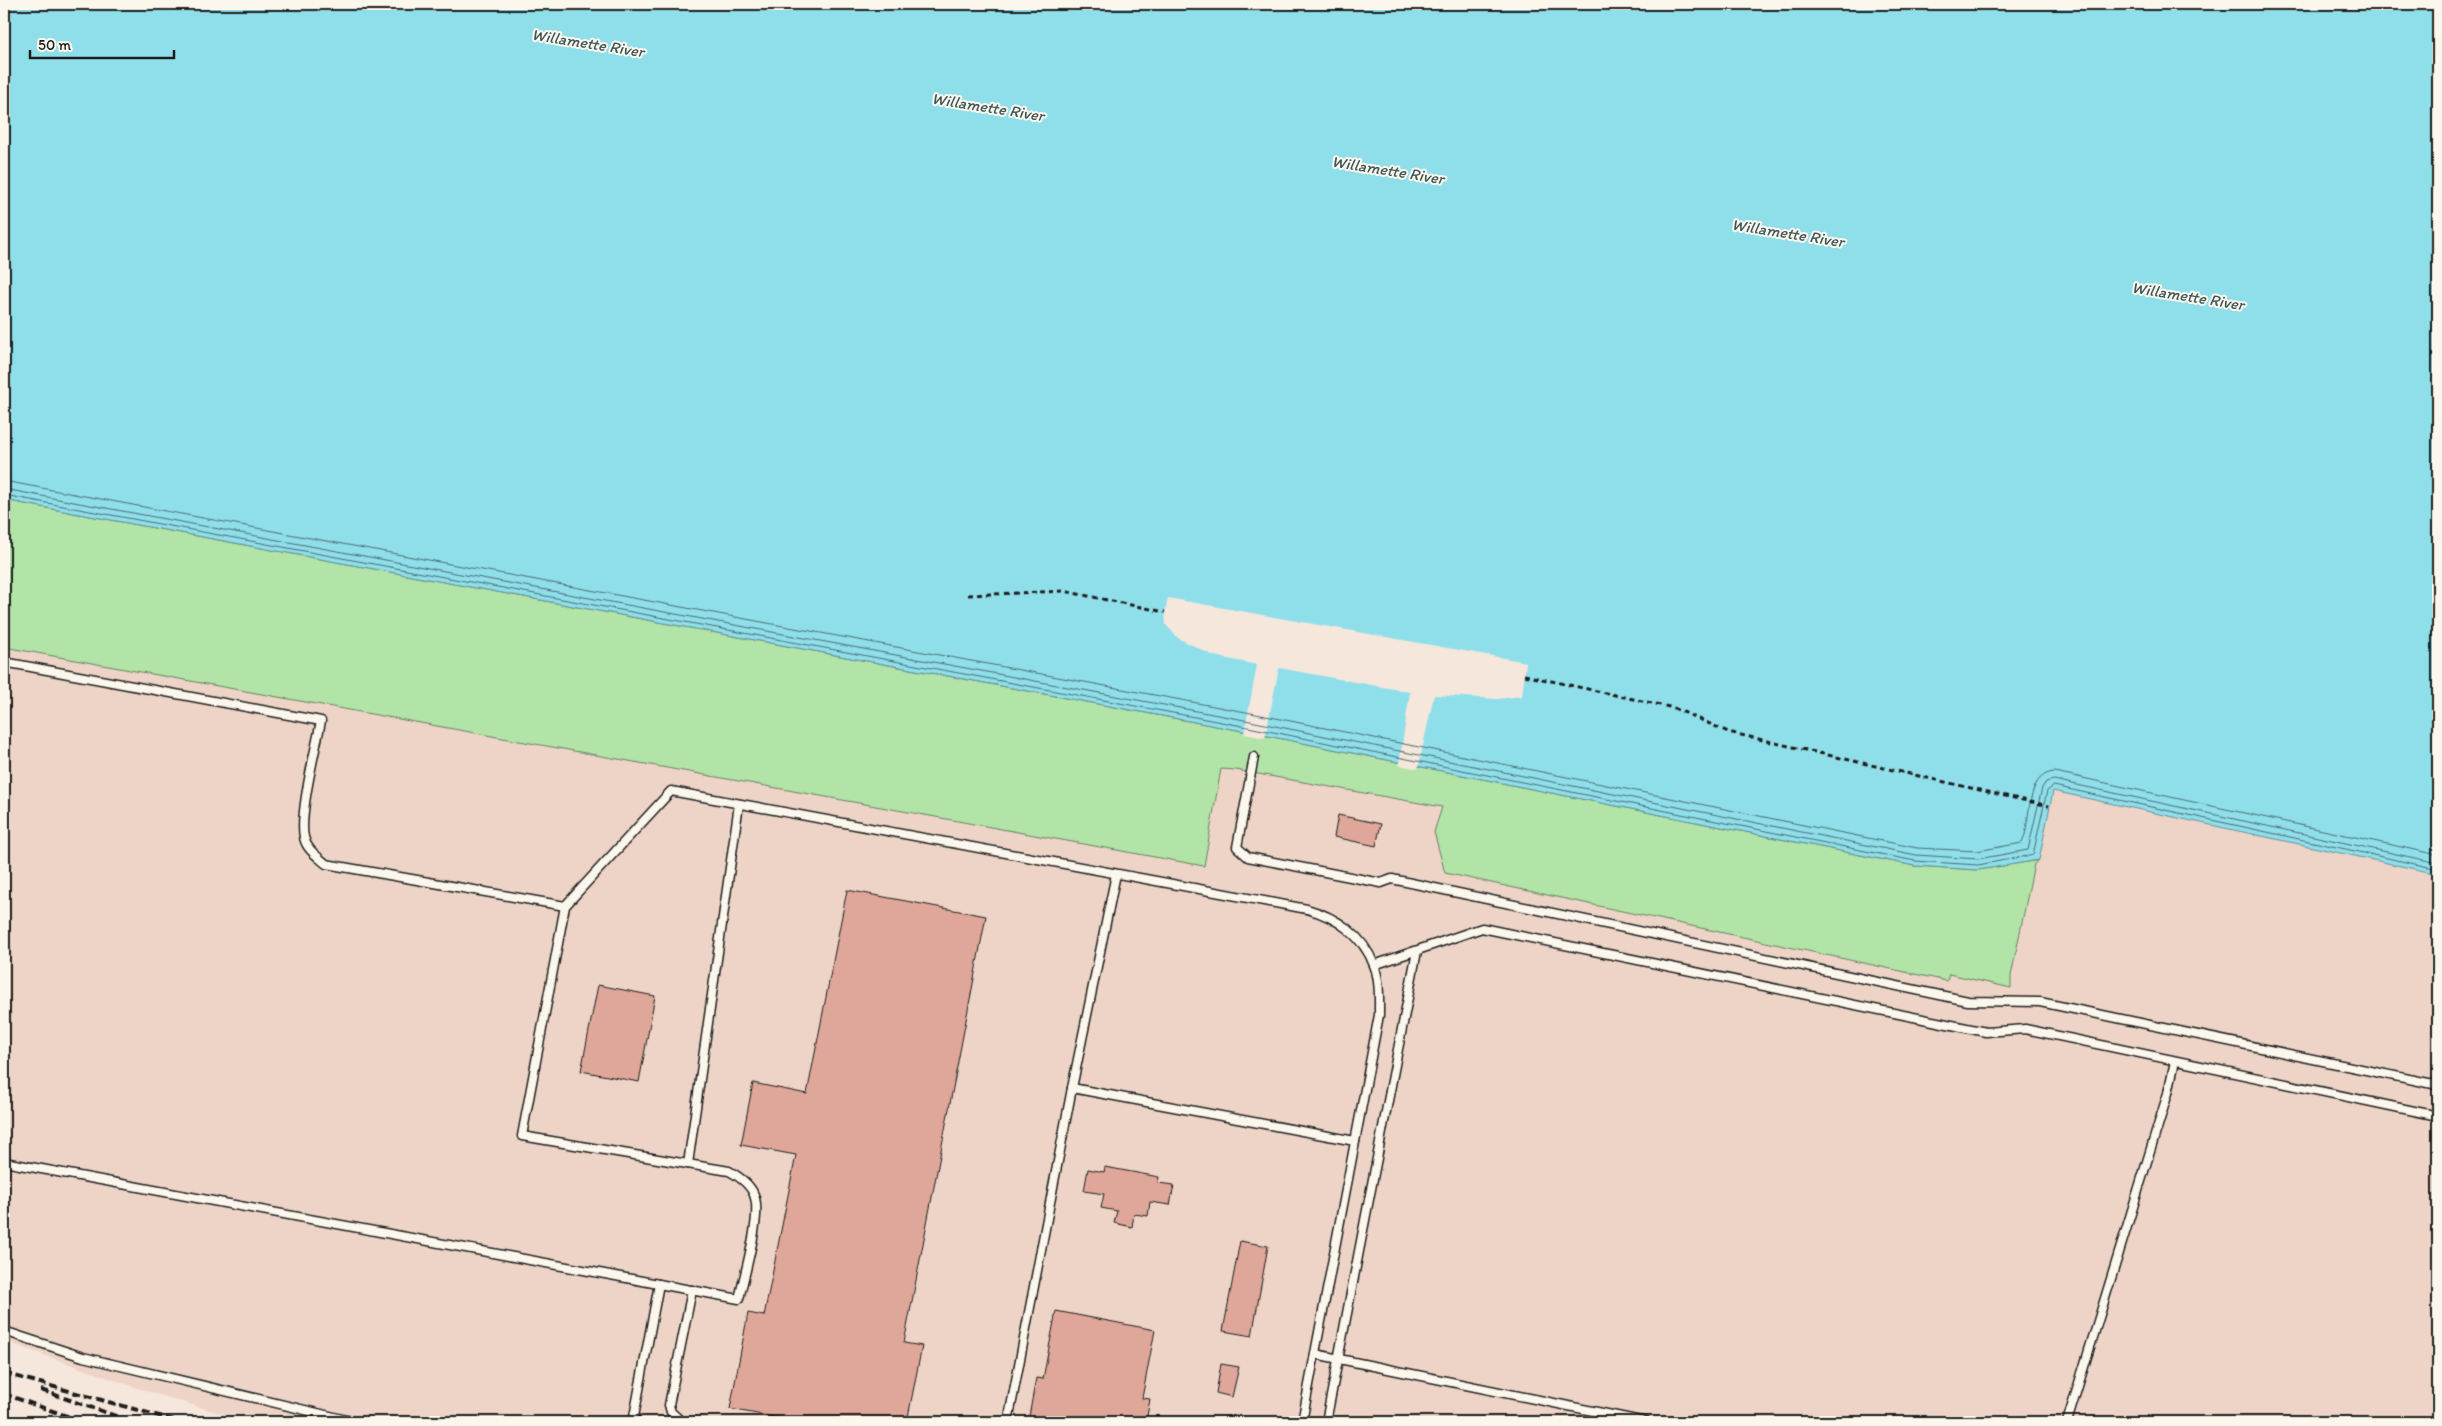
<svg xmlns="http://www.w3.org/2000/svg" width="2442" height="1426" viewBox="0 0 2442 1426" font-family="Itim,sans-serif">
<rect width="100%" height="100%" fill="#f5e7db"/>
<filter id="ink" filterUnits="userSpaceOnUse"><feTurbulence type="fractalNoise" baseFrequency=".02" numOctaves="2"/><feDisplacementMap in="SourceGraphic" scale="10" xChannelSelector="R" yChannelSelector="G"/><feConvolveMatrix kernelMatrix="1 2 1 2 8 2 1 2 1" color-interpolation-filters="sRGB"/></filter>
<g filter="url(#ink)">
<path fill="#eed4c7" d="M 4,500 L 1248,732 L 1915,866 L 1978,870 L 2052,791 L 2438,874 L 2438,1422 L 263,1422 L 216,1412 L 143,1390 L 4,1341 Z"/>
<path fill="#b1e4a6" stroke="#668061" d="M 4,500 L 1248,732 L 1915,866 L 1978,870 L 2039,860 L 2034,864 L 2011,976 L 2011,988 L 1949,974 L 1947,981 L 1445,873 L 1434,832 L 1442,807 L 1236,770 L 1221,769 L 1204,866 L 4,647 Z"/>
<path fill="#8fdfeb" stroke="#619198" d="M 4,4 L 2438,4 L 2438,874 L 2053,791 L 2039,860 L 1978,870 L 1915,866 L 1248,732 L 4,500 Z"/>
<path fill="#f5e7db" d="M 1168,598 L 1526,662 L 1522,696 L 1497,699 L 1434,695 L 1418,769 L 1399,765 L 1410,692 L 1279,668 L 1265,738 L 1244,734 L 1257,665 L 1214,656 L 1178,638 L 1166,625 L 1165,612 Z"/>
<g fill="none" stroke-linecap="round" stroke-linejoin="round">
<g stroke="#4a6a6f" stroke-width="1">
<path d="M 4,481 L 1251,713 L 1917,848 L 1977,851 L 2022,843 C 2032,823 2024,773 2055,772 L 2438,855"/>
<path d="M 4,489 L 1250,721 L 1916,855 L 1978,859 L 2028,850 L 2042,788 L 2046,782 L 2054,780 L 2438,863"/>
<path d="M 4,495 L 1248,727 L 1915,861 L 1978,865 L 2033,855 L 2047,791 L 2054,786 L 2438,869"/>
</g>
</g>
<g fill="#dfa799" stroke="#1c1c1c">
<path d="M 1338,815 L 1381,824 L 1376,846 L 1334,837 Z"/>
<path d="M 847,890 L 986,916 L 904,1343 L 922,1346 L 907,1422 L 801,1422 L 730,1409 L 748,1313 L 764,1316 L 796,1155 L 741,1145 L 753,1083 L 807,1094 Z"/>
<path d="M 598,985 L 655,996 L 639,1082 L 581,1071 Z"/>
<path d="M 1105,1167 L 1159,1177 L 1158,1183 L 1174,1185 L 1170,1205 L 1150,1202 L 1148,1216 L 1134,1214 L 1132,1227 L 1114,1223 L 1117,1211 L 1101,1208 L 1104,1194 L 1084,1191 L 1088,1169 L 1104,1172 Z"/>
<path d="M 1240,1241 L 1268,1246 L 1252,1336 L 1223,1331 Z"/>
<path d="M 1056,1311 L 1155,1330 L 1142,1398 L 1150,1399 L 1146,1422 L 1028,1422 L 1036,1378 L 1043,1379 Z"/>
<path d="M 1221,1364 L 1239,1367 L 1232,1397 L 1216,1393 Z"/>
</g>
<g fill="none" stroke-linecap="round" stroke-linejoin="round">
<defs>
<g id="service">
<path d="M 4,662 L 321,721 C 316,748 299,813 304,837 C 306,849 317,856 326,864 L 565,906 L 671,791 L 1307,909 C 1336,917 1363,935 1374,965 C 1380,980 1379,999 1379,1015 L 1302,1422"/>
<path d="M 1254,757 L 1237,847 L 1248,857 L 1381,883 L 1392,879 L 1968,1001 L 2040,1002 L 2438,1085"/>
<path d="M 1374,965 L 1482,928 L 1986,1032 L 2025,1029 L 2438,1116"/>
<path d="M 1072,1088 L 1355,1141"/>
<path d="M 4,1162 L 739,1299 C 744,1276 761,1219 755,1198 C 752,1185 740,1177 729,1171 L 522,1136 L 565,906"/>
<path d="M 688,1164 L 739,804"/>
<path d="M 4,1331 L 83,1357 L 355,1422"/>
<path d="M 1315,1354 L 1646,1422"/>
<path d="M 633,1422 L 659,1284"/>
<path d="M 682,1422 L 671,1412 L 669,1405 L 692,1290"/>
<path d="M 1008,1422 L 1072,1088 L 1116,874"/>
<path d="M 1326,1422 L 1417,951"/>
<path d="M 2067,1422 L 2168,1093 L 2175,1061"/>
</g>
</defs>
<use href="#service" stroke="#1c1c1c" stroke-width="11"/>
<g stroke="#1c1c1c" stroke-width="3" stroke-dasharray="5 4" stroke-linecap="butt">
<path d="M 968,595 L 1064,591 L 1165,612"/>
<path d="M 1524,675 L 1674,708 L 1728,732 L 2049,806"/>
</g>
<use href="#service" stroke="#fbf7ec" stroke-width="8"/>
<g stroke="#1c1c1c" stroke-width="4" stroke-dasharray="8 4" stroke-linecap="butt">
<path d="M 4,1373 L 181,1422"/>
<path d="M 41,1390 L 133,1422"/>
<path d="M 4,1394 L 84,1422"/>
</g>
</g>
</g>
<g text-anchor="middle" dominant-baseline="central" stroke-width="4" stroke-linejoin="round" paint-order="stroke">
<g font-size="16" font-style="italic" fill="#3e565a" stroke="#fbf7ec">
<text transform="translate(588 43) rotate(9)">Willamette River</text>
<text transform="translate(988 107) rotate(9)">Willamette River</text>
<text transform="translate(1388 170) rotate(9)">Willamette River</text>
<text transform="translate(1788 233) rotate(9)">Willamette River</text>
<text transform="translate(2188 296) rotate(9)">Willamette River</text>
</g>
</g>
<rect width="2442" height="1426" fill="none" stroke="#fbf7ec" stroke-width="20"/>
<rect x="10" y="10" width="2422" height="1406" fill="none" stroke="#1c1c1c" stroke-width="2" filter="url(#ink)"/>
<path d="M30 50v8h144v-8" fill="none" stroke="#1c1c1c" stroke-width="2.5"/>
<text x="38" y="50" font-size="15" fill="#1c1c1c" stroke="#fbf7ec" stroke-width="4" paint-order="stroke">50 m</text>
</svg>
